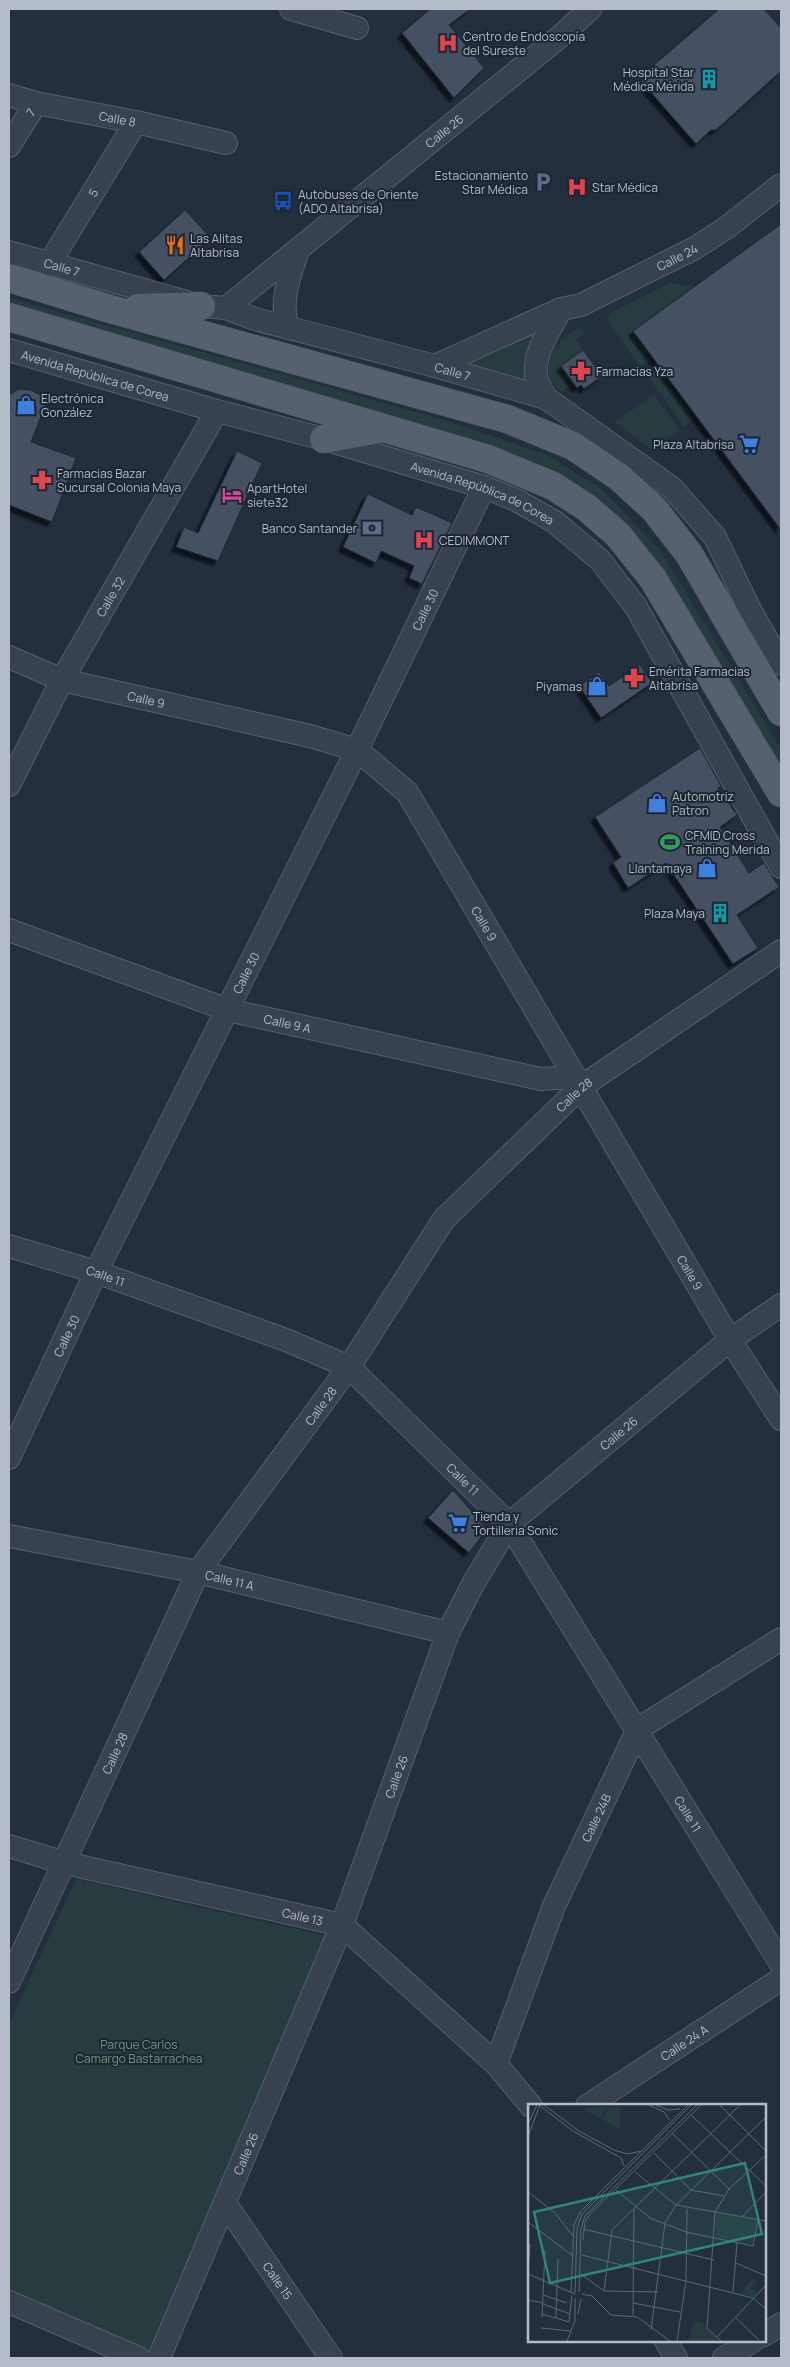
<svg xmlns="http://www.w3.org/2000/svg" width="790" height="2367" viewBox="0 0 790 2367" font-family="Manrope,sans-serif">
<defs>
<filter id="shadow"><feDropShadow dx="-4.5" dy="4.5" stdDeviation="1" flood-color="#0009"/></filter>
</defs>
<rect width="100%" height="100%" fill="#242f3e"/>
<g fill="#263c3f">
<path d="M 670,283 L 695,287 L 633,331 L 653,358 L 640,367 L 608,321 L 610,313 Z"/>
<path d="M 9,298 L 441,419 L 545,454 L 600,488 L 660,550 L 781,749 L 781,776 L 592,503 L 9,309 Z"/>
<path d="M 581,327 L 585,334 L 576,339 L 583,350 L 561,366 L 574,384 L 562,391 C 544,382 546,356 559,343 C 565,336 573,332 581,327 Z"/>
<path d="M 537,328 L 528,382 L 458,362 Z"/>
<path d="M 654,364 L 694,419 L 684,427 L 644,371 Z"/>
<path d="M 654,395 L 680,430 L 651,449 L 615,422 Z"/>
<path d="M 76,1879 L 327,1936 L 153,2354 L 9,2290 L 9,2024 Z"/>
</g>
<g fill="#455162" stroke="#1f2835" filter="url(#shadow)">
<path d="M 430,9 L 470,9 L 449,25 L 484,68 L 454,98 L 402,33 Z"/>
<path d="M 719,9 L 764,9 L 781,28 L 781,71 L 716,130 L 711,130 L 696,144 L 641,81 L 656,69 L 654,65 Z"/>
<path d="M 185,210 L 211,238 L 164,280 L 139,252 Z"/>
<path d="M 781,224 L 781,530 L 633,331 Z"/>
<path d="M 583,350 L 602,376 L 584,389 L 581,385 L 577,388 L 561,366 Z"/>
<path d="M 19,389 L 30,390 L 48,398 L 31,442 L 76,458 L 52,522 L 9,505 L 9,395 Z"/>
<path d="M 237,451 L 262,463 L 218,561 L 176,547 L 184,527 L 198,533 Z"/>
<path d="M 368,494 L 412,515 L 416,507 L 452,523 L 422,584 L 409,578 L 414,566 L 381,551 L 376,563 L 343,547 Z"/>
<path d="M 640,665 L 652,683 L 601,718 L 579,686 L 599,672 L 609,686 Z"/>
<path d="M 700,748 L 721,786 L 718,788 L 737,815 L 720,827 L 749,873 L 764,863 L 779,887 L 737,915 L 758,948 L 733,964 L 666,863 L 628,888 L 613,863 L 621,857 L 595,817 Z"/>
<path d="M 453,1490 L 487,1529 L 469,1553 L 428,1518 Z"/>
</g>
<g fill="none" stroke-linecap="round" stroke-linejoin="round">
<defs>
<g id="minor">
<path d="M 291,9 L 357,28"/>
<path id="s1" d="M 9,95 L 36,103 L 136,122 L 226,143"/>
<path id="s2" d="M 9,146 L 36,103"/>
<path id="s3" d="M 9,252 L 201,306 L 226,308 L 255,319 L 435,366 L 546,398 L 672,488 L 715,537 L 750,610 L 781,664"/>
<path id="s4" d="M 49,264 L 136,122"/>
<path id="s5" d="M 226,308 L 563,34 L 590,9"/>
<path d="M 288,328 C 279,301 290,275 298,250"/>
<path id="s6" d="M 9,350 L 217,411 L 324,439 L 484,487 L 516,500 L 555,522 L 600,560 L 636,607 L 781,867"/>
<path id="s7" d="M 435,366 L 561,309 L 581,305 L 695,248 L 726,228 L 781,185"/>
<path d="M 546,398 C 543,392 539,386 537,380 C 530,356 551,329 561,309"/>
<path id="s8" d="M 9,657 L 62,680 L 310,736 L 357,750 L 407,792 L 730,1340 L 781,1419"/>
<path id="s9" d="M 9,785 L 62,680 L 217,411"/>
<path id="s10" d="M 9,930 L 228,1010 L 541,1079 L 576,1077"/>
<path id="s11" d="M 9,1246 L 96,1272 L 286,1340 L 349,1367 L 509,1524 L 781,1964"/>
<path id="s12" d="M 9,1458 L 96,1272 L 357,750 L 484,487"/>
<path id="s13" d="M 9,1536 L 198,1572 L 448,1633"/>
<path id="s14" d="M 9,1846 L 65,1863 L 342,1925 L 496,2064 L 531,2106"/>
<path id="s15" d="M 9,1982 L 198,1572 L 349,1367 L 444,1219 L 581,1087 L 781,951"/>
<path id="s16" d="M 496,2064 L 554,1906 L 638,1729 L 781,1639"/>
<path id="s17" d="M 587,2106 L 781,1979"/>
<path id="s18" d="M 225,2203 L 331,2358"/>
<path d="M 9,2302 L 139,2358"/>
<path d="M 764,2335 L 781,2324"/>
<path d="M 666,2341 L 676,2358"/>
<path id="s19" d="M 159,2358 L 342,1925 L 448,1633 L 473,1584 L 509,1524 L 730,1340 L 781,1305"/>
<path d="M 724,2358 L 753,2341"/>
</g>
<g id="major">
<path d="M 9,278 L 110,309 L 507,419 L 573,446 L 619,477 L 654,509 L 689,554 L 781,712"/>
<path d="M 138,308 L 201,306"/>
<path d="M 9,317 L 488,459 L 553,486 L 587,508 L 618,535 L 653,579 L 781,793"/>
<path d="M 324,439 L 379,429"/>
</g>
</defs>
<use href="#minor" stroke="#565f6c" stroke-width="24"/>
<use href="#major" stroke="#414a57" stroke-width="29"/>
<use href="#minor" stroke="#38414e" stroke-width="22"/>
<use href="#major" stroke="#56606e" stroke-width="28"/>
</g>
<defs>
<symbol id="hospital-bare" viewBox="-9 -9 18 18"><path d="M-5-5h3v3.5h4V-5h3V5h-3V1.5h-4V5h-3Z" fill="#e0444e" stroke="#1d2633" stroke-width="2.5" paint-order="stroke"/></symbol>
<symbol id="building-bare" viewBox="-9 -9 18 18"><path d="M-4-6H4V6H1V3H-1V6H-4ZM-2.5-4.3h1.7v1.8h-1.7ZM.8-4.3h1.7v1.8H.8ZM-2.5-1h1.7V.8h-1.7ZM.8-1h1.7V.8H.8Z" fill="#0f9aa8" stroke="#1d2633" stroke-width="2.5" paint-order="stroke"/></symbol>
<symbol id="parking-bare" viewBox="-9 -9 18 18"><path d="M-3.5-5.5H1a3.5 3.5 0 0 1 0 7H-1V5.5H-3.5ZM-1-3.4V-.6H.8a1.4 1.4 0 0 0 0-2.8Z" fill="#5c6f8a" stroke="#1d2633" stroke-width="2.5" paint-order="stroke"/></symbol>
<symbol id="bus-bare" viewBox="-9 -9 18 18"><path d="M-5-6H5V4H4V6H2V4H-2V6H-4V4H-5ZM-3.5-4V0h7V-4ZM-3.5 1.2v1.5H-2V1.2ZM2 1.2v1.5H3.5V1.2Z" fill="#1a4fb4" stroke="#1d2633" stroke-width="2.5" paint-order="stroke"/></symbol>
<symbol id="restaurant-bare" viewBox="-9 -9 18 18"><path d="M-5-6h1v4h1v-4h1v4h1v-4h1v5L-1.5 .5V6h-2V.5L-5-1ZM5-6V6H3V1.5H1.5Q1.5-4 5-6Z" fill="#e8710a" stroke="#1d2633" stroke-width="2.5" paint-order="stroke"/></symbol>
<symbol id="pharmacy-bare" viewBox="-9 -9 18 18"><path d="M-2-6h4v4h4v4h-4v4h-4v-4h-4v-4h4Z" fill="#e0444e" stroke="#1d2633" stroke-width="2.5" paint-order="stroke"/></symbol>
<symbol id="shop-bare" viewBox="-9 -9 18 18"><path d="M-5-2.5h2.3a2.7 3.5 0 0 1 5.4 0H5L5.5 6h-11ZM-1.5-2.5h3a1.5 2.3 0 0 0-3 0Z" fill="#3f7fe0" stroke="#1d2633" stroke-width="2.5" paint-order="stroke"/></symbol>
<symbol id="supermarket-bare" viewBox="-9 -9 18 18"><path d="M-6-5.5h2.5l.6 2H6L4.5 2H-2.5L-4.4-4H-6ZM-1.5 3.2a1.3 1.3 0 1 0 .1 0ZM3 3.2a1.3 1.3 0 1 0 .1 0Z" fill="#3f7fe0" stroke="#1d2633" stroke-width="2.5" paint-order="stroke"/></symbol>
<symbol id="hotel-bare" viewBox="-9 -9 18 18"><path d="M-6-4.5h1.5V1H6V5H4.5V3h-9V5H-6ZM-4 0a1.8 1.8 0 1 1 3.6 0ZM.5 0V-2.5h3Q6-2.5 6 0Z" fill="#d1479c" stroke="#1d2633" stroke-width="2.5" paint-order="stroke"/></symbol>
<symbol id="bank-bare" viewBox="-9 -9 18 18"><path d="M-6-4H6V4H-6ZM0-2.3a2.3 2.3 0 1 0 0 4.6a2.3 2.3 0 1 0 0-4.6Z" fill="#5c6f8a" stroke="#1d2633" stroke-width="2.5" paint-order="stroke"/></symbol>
<symbol id="stadium-bare" viewBox="-9 -9 18 18"><path d="M0-5a6.5 5 0 1 0 0 10a6.5 5 0 1 0 0-10ZM-3.5-1.8h7v3.6h-7Z" fill="#2e9e5b" stroke="#1d2633" stroke-width="2.5" paint-order="stroke"/></symbol>
</defs>
<g fill-rule="evenodd">
<use href="#hospital-bare" x="434" y="29" width="28" height="28"/>
<use href="#building-bare" x="695" y="65" width="28" height="28"/>
<use href="#parking-bare" x="529" y="168" width="28" height="28"/>
<use href="#hospital-bare" x="563" y="173" width="28" height="28"/>
<use href="#bus-bare" x="269" y="187" width="28" height="28"/>
<use href="#restaurant-bare" x="161" y="231" width="28" height="28"/>
<use href="#pharmacy-bare" x="567" y="357" width="28" height="28"/>
<use href="#shop-bare" x="12" y="391" width="28" height="28"/>
<use href="#supermarket-bare" x="735" y="430" width="28" height="28"/>
<use href="#pharmacy-bare" x="28" y="466" width="28" height="28"/>
<use href="#hotel-bare" x="218" y="481" width="28" height="28"/>
<use href="#bank-bare" x="358" y="514" width="28" height="28"/>
<use href="#hospital-bare" x="410" y="526" width="28" height="28"/>
<use href="#pharmacy-bare" x="620" y="664" width="28" height="28"/>
<use href="#shop-bare" x="583" y="672" width="28" height="28"/>
<use href="#shop-bare" x="643" y="789" width="28" height="28"/>
<use href="#stadium-bare" x="656" y="828" width="28" height="28"/>
<use href="#shop-bare" x="693" y="854" width="28" height="28"/>
<use href="#building-bare" x="706" y="899" width="28" height="28"/>
<use href="#supermarket-bare" x="444" y="1509" width="28" height="28"/>
</g>
<g text-anchor="middle" dominant-baseline="central" stroke-width="4" stroke-linejoin="round" paint-order="stroke">
<g font-size="12" fill="#b4bcc9" stroke="#1d2633" text-anchor="start">
<text x="463" y="36">Centro de Endoscopía<tspan x="463" dy="14">del Sureste</tspan></text>
<text x="694" y="72" text-anchor="end">Hospital Star<tspan x="694" dy="14">Médica Mérida</tspan></text>
<text x="528" y="175" text-anchor="end">Estacionamiento<tspan x="528" dy="14">Star Médica</tspan></text>
<text x="592" y="187">Star Médica</text>
<text x="298" y="194">Autobuses de Oriente<tspan x="298" dy="14">(ADO Altabrisa)</tspan></text>
<text x="190" y="238">Las Alitas<tspan x="190" dy="14">Altabrisa</tspan></text>
<text x="596" y="371">Farmacias Yza</text>
<text x="41" y="398">Electrónica<tspan x="41" dy="14">González</tspan></text>
<text x="734" y="444" text-anchor="end">Plaza Altabrisa</text>
<text x="57" y="473">Farmacias Bazar<tspan x="57" dy="14">Sucursal Colonia Maya</tspan></text>
<text x="247" y="488">ApartHotel<tspan x="247" dy="14">siete32</tspan></text>
<text x="357" y="528" text-anchor="end">Banco Santander</text>
<text x="439" y="540">CEDIMMONT</text>
<text x="649" y="671">Emérita Farmacias<tspan x="649" dy="14">Altabrisa</tspan></text>
<text x="582" y="686" text-anchor="end">Piyamas</text>
<text x="672" y="796">Automotriz<tspan x="672" dy="14">Patron</tspan></text>
<text x="685" y="835">CFMID Cross<tspan x="685" dy="14">Training Merida</tspan></text>
<text x="692" y="868" text-anchor="end">Llantamaya</text>
<text x="705" y="913" text-anchor="end">Plaza Maya</text>
<text x="473" y="1516">Tienda y<tspan x="473" dy="14">Tortilleria Sonic</tspan></text>
</g>
<g font-size="12" fill="#b4bcc9" stroke="#1d2633">
<text stroke="none"><textPath href="#s2" startOffset="40">7</textPath></text>
<text stroke="none"><textPath href="#s1" startOffset="111">Calle 8</textPath></text>
<text stroke="none"><textPath href="#s5" startOffset="281">Calle 26</textPath></text>
<text stroke="none"><textPath href="#s4" startOffset="84">5</textPath></text>
<text stroke="none"><textPath href="#s7" startOffset="266">Calle 24</textPath></text>
<text stroke="none"><textPath href="#s3" startOffset="55">Calle 7</textPath></text>
<text stroke="none"><textPath href="#s3" startOffset="460">Calle 7</textPath></text>
<text stroke="none"><textPath href="#s6" startOffset="90">Avenida República de Corea</textPath></text>
<text stroke="none"><textPath href="#s6" startOffset="495">Avenida República de Corea</textPath></text>
<text stroke="none"><textPath href="#s9" startOffset="214">Calle 32</textPath></text>
<text stroke="none"><textPath href="#s12" startOffset="945">Calle 30</textPath></text>
<text stroke="none"><textPath href="#s8" startOffset="144">Calle 9</textPath></text>
<text stroke="none"><textPath href="#s8" startOffset="579">Calle 9</textPath></text>
<text stroke="none"><textPath href="#s12" startOffset="540">Calle 30</textPath></text>
<text stroke="none"><textPath href="#s10" startOffset="294">Calle 9 A</textPath></text>
<text stroke="none"><textPath href="#s15" startOffset="1062">Calle 28</textPath></text>
<text stroke="none"><textPath href="#s8" startOffset="984">Calle 9</textPath></text>
<text stroke="none"><textPath href="#s11" startOffset="101">Calle 11</textPath></text>
<text stroke="none"><textPath href="#s12" startOffset="135">Calle 30</textPath></text>
<text stroke="none"><textPath href="#s15" startOffset="658">Calle 28</textPath></text>
<text stroke="none"><textPath href="#s19" startOffset="1048">Calle 26</textPath></text>
<text stroke="none"><textPath href="#s11" startOffset="521">Calle 11</textPath></text>
<text stroke="none"><textPath href="#s13" startOffset="225">Calle 11 A</textPath></text>
<text stroke="none"><textPath href="#s15" startOffset="252">Calle 28</textPath></text>
<text stroke="none"><textPath href="#s19" startOffset="628">Calle 26</textPath></text>
<text stroke="none"><textPath href="#s11" startOffset="926">Calle 11</textPath></text>
<text stroke="none"><textPath href="#s16" startOffset="266">Calle 24B</textPath></text>
<text stroke="none"><textPath href="#s14" startOffset="302">Calle 13</textPath></text>
<text stroke="none"><textPath href="#s17" startOffset="116">Calle 24 A</textPath></text>
<text stroke="none"><textPath href="#s19" startOffset="222">Calle 26</textPath></text>
<text stroke="none"><textPath href="#s18" startOffset="94">Calle 15</textPath></text>
</g>
<g font-size="12" fill="#6b9a76" stroke="#1d2633">
<text x="139" y="2044">Parque Carlos<tspan x="139" dy="14">Camargo Bastarrachea</tspan></text>
</g>
</g>
<g transform="translate(528 2104)">
<rect width="238" height="238" fill="#242f3e"/>
<path d="M 78,3 L 72,14 L 58,7 L 59,4 ZM 92,3 L 92,26 L 74,15 L 80,4 ZM 188,109 L 229,116 L 224,141 L 188,133 ZM 224,175 L 230,178 L 222,184 L 229,188 L 225,193 L 213,189 ZM 166,217 L 173,218 L 191,237 L 161,237 Z" fill="#263c3f"/>
<path fill="none" stroke="#5e6776" stroke-width="1" d="M 11,1 L 45,27 L 93,54 L 96,62M 16,1 L 51,27 L 86,46 L 99,50 L 114,47M 121,1 L 136,8 L 141,16M 128,1 L 140,6 L 152,5M 192,1 L 238,47M 163,11 L 238,82M 0,20 L 9,1M 144,29 L 201,85M 0,32 L 12,1M 126,49 L 163,86 L 196,92M 107,68 L 148,101 L 238,117M 88,86 L 122,114 L 158,128 L 225,142 L 230,116M 0,88 L 27,109 L 45,132M 214,113 L 238,88M 0,118 L 45,152M 55,125 L 186,156M 55,136 L 57,118 L 63,109 L 173,1M 54,151 L 225,194 L 238,205M 208,159 L 238,172M 0,170 L 47,190M 53,170 L 76,187 L 130,188M 0,172 L 2,140M 76,187 L 84,126 L 212,1M 43,188 L 46,121 L 52,108 L 160,1M 51,188 L 53,125 L 57,112 L 169,1M 205,188 L 209,139M 47,189 L 49,125 L 54,110 L 163,1M 54,190 L 64,192 L 83,211 L 109,213 L 142,237M 15,191 L 39,199M 0,196 L 15,199M 105,199 L 152,208M 15,200 L 42,210M 14,210 L 41,218 L 44,191M 50,210 L 53,195M 105,211 L 106,105M 14,213 L 17,146M 28,214 L 30,155M 208,214 L 231,236M 13,224 L 43,227M 123,226 L 137,119 L 148,101 L 238,13M 189,233 L 238,181M 39,237 L 47,217 L 47,194M 149,237 L 158,177 L 159,105M 193,237 L 179,224 L 187,108 L 201,85 L 238,51"/>
<path fill="#308480" fill-opacity="0.15" stroke="#308480" stroke-width="2.5" d="M 217,59 L 234,130 L 22,179 L 6,108 Z"/>
<rect width="238" height="238" fill="none" stroke="#b4bcc9" stroke-width="2.5"/>
</g>
<rect width="790" height="2367" fill="none" stroke="#b4bcc9" stroke-width="20"/>
</svg>
